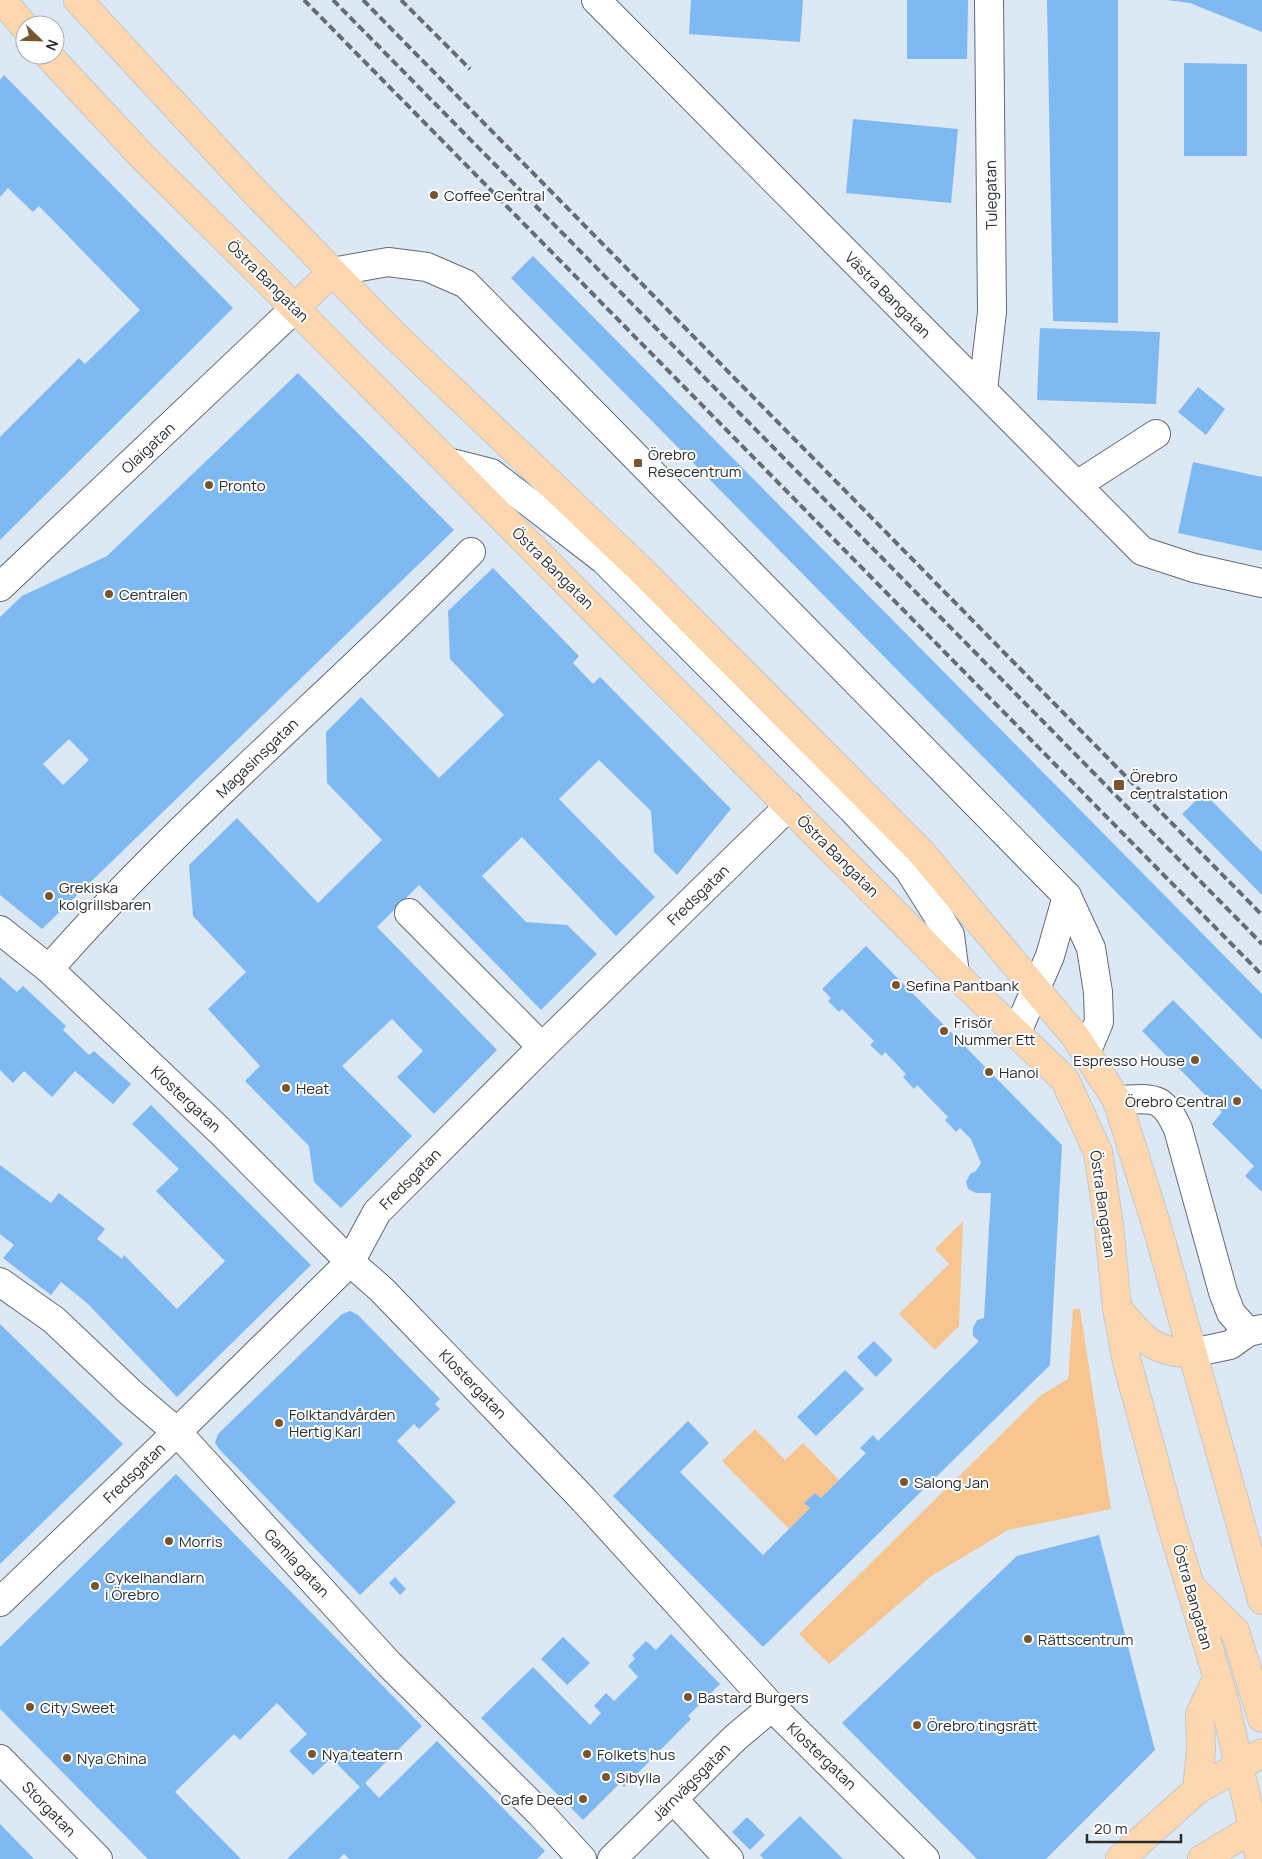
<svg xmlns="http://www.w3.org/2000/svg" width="1262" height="1859" viewBox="0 0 1262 1859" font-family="Manrope,sans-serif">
<rect width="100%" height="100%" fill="#dce8f3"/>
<g fill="#f7c58f">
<path d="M 963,1221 L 959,1326 L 935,1350 L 899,1314 L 949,1264 L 935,1249 Z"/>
<path d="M 1073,1309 L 1080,1309 L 1111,1509 L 1008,1530 L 930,1577 L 829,1664 L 799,1634 L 1041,1395 L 1068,1379 Z"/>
<path d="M 755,1429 L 785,1460 L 803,1443 L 839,1480 L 821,1498 L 815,1493 L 805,1503 L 810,1508 L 789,1529 L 722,1461 Z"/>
</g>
<g fill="#7fb9f2" fill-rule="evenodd">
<path d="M 691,0 L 803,0 L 800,42 L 689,34 Z"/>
<path d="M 907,0 L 968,0 L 967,59 L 907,59 Z"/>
<path d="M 1047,0 L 1118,0 L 1118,323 L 1053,321 Z"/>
<path d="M 1167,0 L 1262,0 L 1262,32 L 1190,3 Z"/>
<path d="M 1184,63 L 1247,64 L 1247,156 L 1184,156 Z"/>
<path d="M 4,75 L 233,308 L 0,540 L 0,437 L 79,358 L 85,364 L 140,310 L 39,206 L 33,212 L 8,188 L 0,197 L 0,80 Z"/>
<path d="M 853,119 L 958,129 L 951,203 L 846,193 Z"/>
<path d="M 533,256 L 1262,994 L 1262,1040 L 511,278 Z"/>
<path d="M 1040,328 L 1160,332 L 1156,404 L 1037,400 Z"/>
<path d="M 298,373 L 454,530 L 42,929 L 0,895 L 0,617 L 22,596 L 107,556 ZM 69,739 L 89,760 L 63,785 L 43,764 Z"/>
<path d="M 1198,387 L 1225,409 L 1206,435 L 1178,412 Z"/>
<path d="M 1193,462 L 1262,477 L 1262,551 L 1178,533 Z"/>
<path d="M 493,568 L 579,656 L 573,663 L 593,684 L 600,677 L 731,809 L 677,875 L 654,852 L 651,811 L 599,760 L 559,799 L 655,897 L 616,936 L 522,837 L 482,876 L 526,922 L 567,925 L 597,954 L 541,1010 L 419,885 L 377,927 L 497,1050 L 434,1114 L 397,1077 L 423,1051 L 392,1019 L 342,1066 L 412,1136 L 341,1208 L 314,1182 L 309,1146 L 245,1081 L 260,1066 L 208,1009 L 246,972 L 193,916 L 189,865 L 237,818 L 318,903 L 382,840 L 327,783 L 326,732 L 361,697 L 439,778 L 504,715 L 450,659 L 448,611 Z"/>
<path d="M 1204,793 L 1262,852 L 1262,895 L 1182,814 Z"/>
<path d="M 866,946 L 1062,1145 L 1050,1365 L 763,1647 L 613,1496 L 688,1421 L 709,1443 L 680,1472 L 763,1555 L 810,1508 L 804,1503 L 815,1493 L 821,1498 L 866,1453 L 860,1448 L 873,1435 L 878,1441 L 979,1341 L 973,1336 L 973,1328 L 977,1320 L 984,1318 L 991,1193 L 976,1193 L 968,1189 L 966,1182 L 970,1174 L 976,1171 L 981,1163 L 971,1139 L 960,1128 L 956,1132 L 945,1120 L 948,1117 L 917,1085 L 914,1089 L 903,1077 L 906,1074 L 885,1052 L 882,1056 L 870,1045 L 874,1041 L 842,1009 L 839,1012 L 828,1001 L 831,998 L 822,989 Z"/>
<path d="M 0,977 L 17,992 L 23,986 L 66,1026 L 63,1030 L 89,1055 L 94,1051 L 131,1084 L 113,1104 L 75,1071 L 52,1097 L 24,1071 L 13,1083 L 0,1070 Z"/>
<path d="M 1173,1000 L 1262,1090 L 1262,1192 L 1245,1176 L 1254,1166 L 1212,1124 L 1222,1112 L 1142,1031 Z"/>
<path d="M 151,1105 L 311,1265 L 177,1397 L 87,1303 L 61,1282 L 51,1295 L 3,1258 L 14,1245 L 0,1234 L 0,1165 L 51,1203 L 59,1193 L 105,1229 L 97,1239 L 122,1259 L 124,1255 L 177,1309 L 225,1261 L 156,1191 L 179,1169 L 132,1124 Z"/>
<path d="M 350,1311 L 358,1315 L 440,1399 L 435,1404 L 440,1409 L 419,1429 L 414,1424 L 397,1441 L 456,1502 L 360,1595 L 220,1450 L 215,1443 L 218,1434 L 342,1314 Z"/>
<path d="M 0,1324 L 123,1444 L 0,1564 Z"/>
<path d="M 874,1341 L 893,1360 L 876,1377 L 857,1357 Z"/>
<path d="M 845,1370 L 864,1389 L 816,1436 L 797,1417 Z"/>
<path d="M 176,1474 L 422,1726 L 365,1783 L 379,1798 L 437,1741 L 545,1851 L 537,1859 L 349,1859 L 344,1854 L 339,1859 L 287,1859 L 360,1787 L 331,1758 L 313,1775 L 289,1751 L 307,1734 L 277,1703 L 240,1740 L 234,1734 L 175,1792 L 241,1859 L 148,1859 L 0,1709 L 0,1647 Z"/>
<path d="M 1099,1535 L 1155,1750 L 1046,1859 L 977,1859 L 842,1723 L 1017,1556 Z"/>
<path d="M 395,1577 L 406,1589 L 400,1595 L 389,1583 Z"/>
<path d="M 671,1634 L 720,1684 L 688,1716 L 691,1719 L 624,1787 L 620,1783 L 583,1820 L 481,1718 L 533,1667 L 590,1725 L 601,1713 L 594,1706 L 606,1693 L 614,1701 L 638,1677 L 628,1666 L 635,1659 L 632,1655 L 646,1641 L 656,1650 Z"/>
<path d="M 563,1637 L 590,1663 L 567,1685 L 541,1659 Z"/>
<path d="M 800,1816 L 843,1859 L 764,1859 L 760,1855 Z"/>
<path d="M 747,1817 L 765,1835 L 750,1850 L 732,1832 Z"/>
<path d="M 0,1824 L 4,1828 L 34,1859 L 0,1859 Z"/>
</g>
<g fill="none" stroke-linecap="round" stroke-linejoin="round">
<defs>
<g id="minor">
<path d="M 596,0 L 1142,551 L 1194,568 L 1262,583"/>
<path d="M 332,272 L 388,262 L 427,267 L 466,284 L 1067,896 L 1091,948 L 1098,992 L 1099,1022 L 1086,1053"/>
<path d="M 983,390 L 992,312 L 989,0"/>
<path d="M 448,462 L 491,473 L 604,560 L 852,809 L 909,870 L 950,935 L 955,974"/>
<path d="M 1077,485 L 1156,434"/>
<path d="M 0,587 L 295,308"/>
<path d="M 409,913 L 542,1047"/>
<path d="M 0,930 L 49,969 L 219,1130 L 350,1262 L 382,1290 L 584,1500 L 772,1707 L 925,1859"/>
<path d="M 49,969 C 179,820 333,693 471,552"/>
<path d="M 1017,1032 L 1050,956 L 1067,896"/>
<path d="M 1117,1100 C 1152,1099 1162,1093 1178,1129 L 1223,1292 L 1231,1313 L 1248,1332"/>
<path d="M 0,1282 L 54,1320 L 131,1393 L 177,1432 L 389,1664 L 540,1813 L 582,1859"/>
<path d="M 1192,1353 L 1230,1345 L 1248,1332 L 1262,1329"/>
<path d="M 0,1602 L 177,1432 L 350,1262 L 377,1212 L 542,1047 L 789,806"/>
<path d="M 0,1759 L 98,1859"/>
<path d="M 673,1799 L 729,1859"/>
<path d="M 612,1859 L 736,1737 L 772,1707"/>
</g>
<g id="major">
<path d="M 2,0 L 25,27"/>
<path d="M 78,0 L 255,192 L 391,332 L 638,567 L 920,851 L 1075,1036 L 1117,1100 L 1157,1227 L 1262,1600"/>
<path d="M 48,55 L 140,154 L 251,264 L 955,974 L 1065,1080 L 1098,1152 L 1109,1226 L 1117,1308 L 1127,1362 L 1171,1523 L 1224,1699 L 1260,1859"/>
<path d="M 295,308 L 332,272"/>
<path d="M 1118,1309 C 1142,1337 1152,1353 1192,1353"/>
<path d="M 1193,1589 L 1235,1631 L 1262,1718"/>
<path d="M 1197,1790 L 1201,1750 L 1200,1714 L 1217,1679"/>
<path d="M 1120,1859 L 1197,1790 L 1262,1753"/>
<path d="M 1202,1859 L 1262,1823"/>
</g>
</defs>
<use href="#minor" stroke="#616b76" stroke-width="30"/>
<use href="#major" stroke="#c7c8c9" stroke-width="30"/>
<use href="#minor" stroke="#fff" stroke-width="28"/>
<use href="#major" stroke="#fdd7af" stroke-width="28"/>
<g stroke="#656c73" stroke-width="4" stroke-dasharray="8 4" stroke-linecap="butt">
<path d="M 304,0 L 1262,975"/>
<path d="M 333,0 L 1262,944"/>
<path d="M 363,0 L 1262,915"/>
<path d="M 401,0 L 470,69"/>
</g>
</g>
<g fill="#78552e" stroke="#fff" stroke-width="2">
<circle cx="434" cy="195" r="5"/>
<rect x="633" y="458" width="10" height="10" rx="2.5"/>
<circle cx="209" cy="485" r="5"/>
<circle cx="109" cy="594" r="5"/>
<rect x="1113" y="779" width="12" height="12" rx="2.5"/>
<circle cx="49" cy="896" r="5"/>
<circle cx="896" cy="985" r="5"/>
<circle cx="944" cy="1031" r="5"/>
<circle cx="1195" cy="1060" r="5"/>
<circle cx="989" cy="1072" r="5"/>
<circle cx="286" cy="1088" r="5"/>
<circle cx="1237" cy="1101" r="5"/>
<circle cx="279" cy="1423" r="5"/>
<circle cx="904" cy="1482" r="5"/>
<circle cx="169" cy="1541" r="5"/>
<circle cx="95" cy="1586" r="5"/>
<circle cx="1028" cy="1639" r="5"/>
<circle cx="688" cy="1697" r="5"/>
<circle cx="30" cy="1707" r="5"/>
<circle cx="917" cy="1725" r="5"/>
<circle cx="312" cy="1754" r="5"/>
<circle cx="587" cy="1754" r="5"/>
<circle cx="67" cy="1758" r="5"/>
<circle cx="606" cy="1777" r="5"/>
<circle cx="583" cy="1799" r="5"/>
</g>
<g text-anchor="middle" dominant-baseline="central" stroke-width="4" stroke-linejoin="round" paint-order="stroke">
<g font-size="15" fill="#282d31" stroke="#fff" text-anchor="start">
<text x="444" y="195">Coffee Central</text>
<text x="648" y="454">Örebro<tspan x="648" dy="17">Resecentrum</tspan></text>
<text x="219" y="485">Pronto</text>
<text x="119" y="594">Centralen</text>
<text x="1130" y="776">Örebro<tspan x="1130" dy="17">centralstation</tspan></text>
<text x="59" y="887">Grekiska<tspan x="59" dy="17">kolgrillsbaren</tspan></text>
<text x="906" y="985">Sefina Pantbank</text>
<text x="954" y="1022">Frisör<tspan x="954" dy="17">Nummer Ett</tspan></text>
<text x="1185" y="1060" text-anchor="end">Espresso House</text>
<text x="999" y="1072">Hanoi</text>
<text x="296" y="1088">Heat</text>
<text x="1227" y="1101" text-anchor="end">Örebro Central</text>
<text x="289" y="1414">Folktandvården<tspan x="289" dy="17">Hertig Karl</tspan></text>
<text x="914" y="1482">Salong Jan</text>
<text x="179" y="1541">Morris</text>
<text x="105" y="1577">Cykelhandlarn<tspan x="105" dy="17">i Örebro</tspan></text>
<text x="1038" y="1639">Rättscentrum</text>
<text x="698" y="1697">Bastard Burgers</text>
<text x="40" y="1707">City Sweet</text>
<text x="927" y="1725">Örebro tingsrätt</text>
<text x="322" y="1754">Nya teatern</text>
<text x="597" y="1754">Folkets hus</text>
<text x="77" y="1758">Nya China</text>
<text x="616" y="1777">Sibylla</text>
<text x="573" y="1799" text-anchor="end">Cafe Deed</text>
</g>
<g font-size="15" fill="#282d31" stroke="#fff">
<text transform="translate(991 195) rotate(-91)">Tulegatan</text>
<text transform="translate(268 281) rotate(45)">Östra Bangatan</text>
<text transform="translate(888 295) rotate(45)">Västra Bangatan</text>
<text transform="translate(148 448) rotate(-43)">Olaigatan</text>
<text transform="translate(553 568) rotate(45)">Östra Bangatan</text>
<text transform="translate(257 758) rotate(-44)">Magasinsgatan</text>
<text transform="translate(838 856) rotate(45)">Östra Bangatan</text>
<text transform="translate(698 895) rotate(-44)">Fredsgatan</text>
<text transform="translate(186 1099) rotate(43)">Klostergatan</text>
<text transform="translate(410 1179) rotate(-45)">Fredsgatan</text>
<text transform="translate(1103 1204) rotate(82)">Östra Bangatan</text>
<text transform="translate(473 1384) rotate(46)">Klostergatan</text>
<text transform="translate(134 1473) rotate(-44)">Fredsgatan</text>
<text transform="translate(297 1563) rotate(47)">Gamla gatan</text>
<text transform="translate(1193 1597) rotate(74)">Östra Bangatan</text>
<text transform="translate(822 1756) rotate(44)">Klostergatan</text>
<text transform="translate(691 1782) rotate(-45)">Järnvägsgatan</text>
<text transform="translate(49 1809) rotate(46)">Storgatan</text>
</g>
</g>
<g transform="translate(40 40) rotate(113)"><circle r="24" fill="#ffffff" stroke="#a9abad"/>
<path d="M0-4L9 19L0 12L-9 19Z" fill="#78552e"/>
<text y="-8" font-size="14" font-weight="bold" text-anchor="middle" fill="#282d31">N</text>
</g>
<path d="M1087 1834v8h94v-8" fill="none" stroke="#282d31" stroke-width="2.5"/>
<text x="1094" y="1834" font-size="15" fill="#282d31" stroke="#ffffff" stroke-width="4" paint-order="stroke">20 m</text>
</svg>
